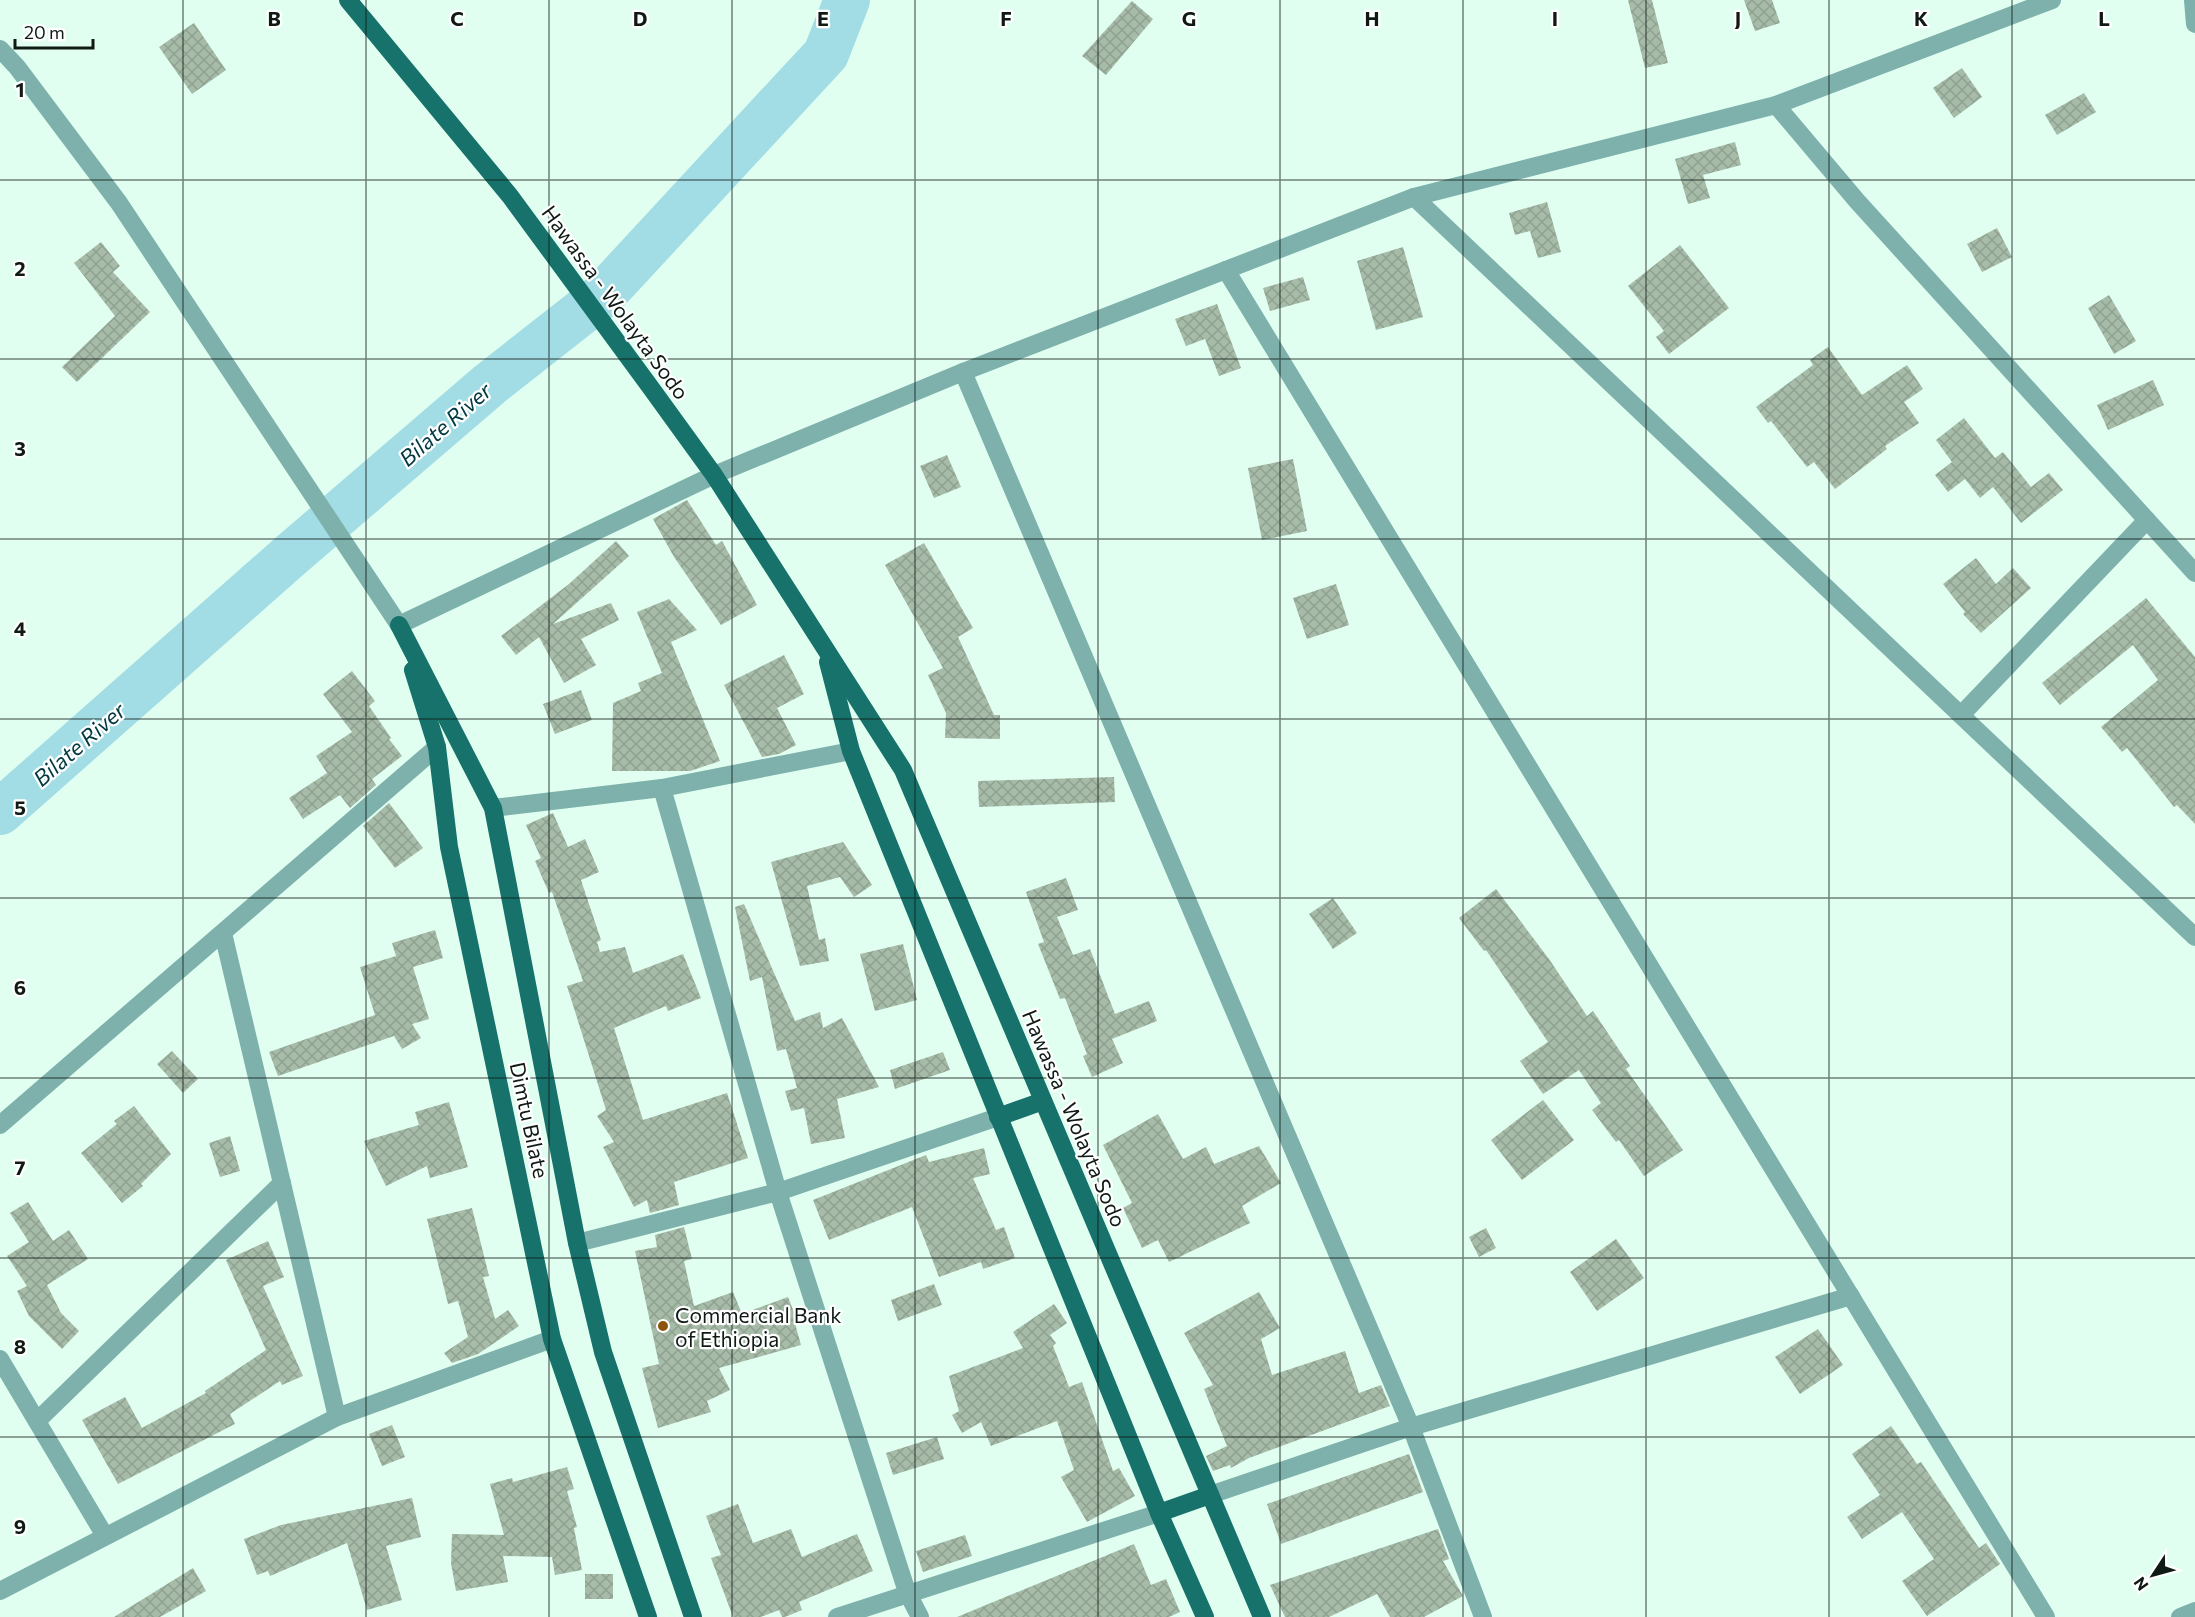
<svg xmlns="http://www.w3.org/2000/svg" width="2195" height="1617" viewBox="0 0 2195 1617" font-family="Commissioner,sans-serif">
<defs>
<pattern id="building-cross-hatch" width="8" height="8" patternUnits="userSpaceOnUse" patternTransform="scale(1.5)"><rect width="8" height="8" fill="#a7bca8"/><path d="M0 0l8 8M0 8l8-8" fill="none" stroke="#8fa190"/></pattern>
</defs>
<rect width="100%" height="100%" fill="#e0fff1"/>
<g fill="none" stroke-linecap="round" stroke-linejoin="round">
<path stroke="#a2dce4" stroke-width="46" d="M 0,812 L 292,554 L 490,384 L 602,296 L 826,54 L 847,0"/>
</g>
<g fill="url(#building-cross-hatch)">
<path d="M 1628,0 L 1652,0 L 1668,63 L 1645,68 Z"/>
<path d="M 1744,0 L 1772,0 L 1780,23 L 1755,31 Z"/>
<path d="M 1132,1 L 1153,19 L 1106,75 L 1082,56 Z"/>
<path d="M 194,23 L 226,70 L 192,94 L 159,47 Z"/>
<path d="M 1962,68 L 1982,97 L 1954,118 L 1933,88 Z"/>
<path d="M 2084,93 L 2096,112 L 2057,135 L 2045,115 Z"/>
<path d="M 1735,142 L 1741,165 L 1703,175 L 1710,198 L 1688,204 L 1675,159 Z"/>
<path d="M 1547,202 L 1561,252 L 1538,258 L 1530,231 L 1515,235 L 1509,213 Z"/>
<path d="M 1997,228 L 2012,257 L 1982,272 L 1967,244 Z"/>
<path d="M 101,242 L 120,266 L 113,272 L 150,312 L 77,382 L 62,367 L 115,316 L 74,263 Z"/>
<path d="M 1680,245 L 1729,308 L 1669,354 L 1656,337 L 1664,331 L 1628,286 Z"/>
<path d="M 1403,247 L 1423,317 L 1376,330 L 1357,261 Z"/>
<path d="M 1303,277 L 1310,300 L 1270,311 L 1263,288 Z"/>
<path d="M 2109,295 L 2136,341 L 2114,354 L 2088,308 Z"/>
<path d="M 1217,304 L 1241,368 L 1219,376 L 1205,339 L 1186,346 L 1175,319 Z"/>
<path d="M 1828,347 L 1862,395 L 1907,365 L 1923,389 L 1904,402 L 1919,423 L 1885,446 L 1887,449 L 1835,489 L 1814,462 L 1807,467 L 1771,421 L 1768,423 L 1756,407 L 1813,365 L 1810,360 Z"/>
<path d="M 2153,380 L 2164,405 L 2108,430 L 2097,405 Z"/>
<path d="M 1964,418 L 1995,458 L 2003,452 L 2031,487 L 2049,473 L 2063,490 L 2021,523 L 1993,487 L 1980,498 L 1965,479 L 1948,492 L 1935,475 L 1952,462 L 1936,440 Z"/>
<path d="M 947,455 L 961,487 L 934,498 L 920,466 Z"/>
<path d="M 1293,459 L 1307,531 L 1262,540 L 1248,468 Z"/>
<path d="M 687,500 L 716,545 L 722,541 L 757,605 L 721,625 L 674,557 L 653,519 Z"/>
<path d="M 616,541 L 629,556 L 553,624 L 611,603 L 619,620 L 581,639 L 596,665 L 564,683 L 539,637 L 516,655 L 501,636 L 569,584 Z"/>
<path d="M 924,543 L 973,628 L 958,637 L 994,715 L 1000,715 L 1000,739 L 945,738 L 946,713 L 928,675 L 943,668 L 885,565 Z"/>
<path d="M 1976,558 L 1996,584 L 2013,568 L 2031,588 L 1981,633 L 1963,614 L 1965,612 L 1943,584 Z"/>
<path d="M 1336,584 L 1349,625 L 1307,639 L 1293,598 Z"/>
<path d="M 2146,598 L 2195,657 L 2195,824 L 2177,805 L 2174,807 L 2127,748 L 2122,752 L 2101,727 L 2158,680 L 2133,645 L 2060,705 L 2042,683 Z"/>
<path d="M 669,599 L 697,630 L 671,642 L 720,761 L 690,771 L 612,771 L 613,703 L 641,691 L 638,683 L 662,673 L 637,612 Z"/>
<path d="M 784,655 L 804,694 L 777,708 L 796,745 L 779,754 L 762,757 L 724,685 Z"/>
<path d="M 352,671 L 375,701 L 369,706 L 391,738 L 389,739 L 402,756 L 372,779 L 376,785 L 350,808 L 340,795 L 303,819 L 289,798 L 327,773 L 316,756 L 352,732 L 323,694 Z"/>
<path d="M 581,690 L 592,720 L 555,734 L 543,704 Z"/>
<path d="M 1114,777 L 1115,802 L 979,807 L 978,781 Z"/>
<path d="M 389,803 L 423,848 L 395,868 L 363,826 Z"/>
<path d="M 553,813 L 568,847 L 585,839 L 599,872 L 581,880 L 601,940 L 597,942 L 600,952 L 625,947 L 633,973 L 683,954 L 701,998 L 668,1011 L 666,1006 L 614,1028 L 643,1120 L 727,1093 L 748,1158 L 674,1182 L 679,1205 L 650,1213 L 647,1200 L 634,1207 L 603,1147 L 614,1142 L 597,1116 L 606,1110 L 567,986 L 583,981 L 552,892 L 549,893 L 535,861 L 541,858 L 526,825 Z"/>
<path d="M 843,842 L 872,885 L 854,897 L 840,877 L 807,886 L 819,940 L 825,938 L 829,961 L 800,966 L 771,862 Z"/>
<path d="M 1066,878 L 1078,910 L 1057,917 L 1073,955 L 1090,949 L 1115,1014 L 1149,1001 L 1157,1021 L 1112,1039 L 1123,1063 L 1092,1077 L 1083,1056 L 1087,1054 L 1065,998 L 1060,999 L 1038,944 L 1044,942 L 1026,892 Z"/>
<path d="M 1496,889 L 1549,959 L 1587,1016 L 1593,1011 L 1630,1066 L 1626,1069 L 1683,1150 L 1644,1176 L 1619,1140 L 1616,1142 L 1592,1110 L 1601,1103 L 1579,1070 L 1543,1094 L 1520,1061 L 1548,1042 L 1486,950 L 1484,951 L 1459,918 Z"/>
<path d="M 1333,898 L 1357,933 L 1333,949 L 1309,914 Z"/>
<path d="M 744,904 L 795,1021 L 820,1012 L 823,1028 L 842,1018 L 879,1087 L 837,1099 L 845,1138 L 811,1144 L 804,1108 L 791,1111 L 785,1091 L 797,1088 L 786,1049 L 777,1051 L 762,977 L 750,981 L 735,907 Z"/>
<path d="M 435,930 L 443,958 L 413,967 L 429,1019 L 412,1024 L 421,1038 L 402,1049 L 394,1036 L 278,1076 L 269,1052 L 375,1015 L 360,967 L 396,956 L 392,943 Z"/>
<path d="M 903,944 L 917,1000 L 875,1011 L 860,954 Z"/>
<path d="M 172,1051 L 198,1079 L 183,1093 L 157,1064 Z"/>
<path d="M 943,1052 L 950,1070 L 895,1089 L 890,1070 Z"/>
<path d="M 1543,1100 L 1574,1140 L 1522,1180 L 1491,1140 Z"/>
<path d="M 449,1102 L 468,1167 L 430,1178 L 427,1166 L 386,1186 L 364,1141 L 419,1125 L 415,1112 Z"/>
<path d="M 134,1106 L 171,1154 L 141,1184 L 143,1186 L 122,1203 L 81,1153 L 117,1124 L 114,1121 Z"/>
<path d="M 1158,1114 L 1183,1159 L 1206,1147 L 1214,1164 L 1259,1146 L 1281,1183 L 1242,1206 L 1250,1223 L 1169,1262 L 1158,1240 L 1142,1248 L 1123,1208 L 1132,1203 L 1103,1145 Z"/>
<path d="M 230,1136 L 240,1171 L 220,1177 L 209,1143 Z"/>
<path d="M 984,1148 L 990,1174 L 973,1178 L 996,1230 L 1004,1227 L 1015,1258 L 983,1269 L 981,1262 L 939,1277 L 912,1207 L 829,1240 L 813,1200 L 926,1155 L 929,1162 Z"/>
<path d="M 28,1202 L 53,1241 L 69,1230 L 88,1259 L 47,1285 L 61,1313 L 79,1331 L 62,1349 L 29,1316 L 17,1291 L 27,1286 L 7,1256 L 29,1242 L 10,1213 Z"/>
<path d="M 472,1208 L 489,1276 L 483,1277 L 495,1319 L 508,1310 L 519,1326 L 478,1354 L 452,1363 L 444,1353 L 468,1337 L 458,1301 L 448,1304 L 427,1219 Z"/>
<path d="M 684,1227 L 692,1259 L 684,1261 L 694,1306 L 733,1292 L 742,1314 L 788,1297 L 797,1320 L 794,1320 L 801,1345 L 719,1368 L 730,1390 L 707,1401 L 711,1412 L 658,1428 L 642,1368 L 659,1364 L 635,1251 L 657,1247 L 655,1235 Z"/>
<path d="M 1486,1228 L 1496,1248 L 1479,1257 L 1469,1237 Z"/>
<path d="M 1616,1239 L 1644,1278 L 1597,1311 L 1570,1272 Z"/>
<path d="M 268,1241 L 284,1277 L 263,1286 L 303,1376 L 282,1385 L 280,1381 L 230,1414 L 235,1424 L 118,1484 L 82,1420 L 125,1397 L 142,1428 L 206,1393 L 205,1391 L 266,1350 L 226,1260 Z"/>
<path d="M 934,1284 L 942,1305 L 898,1321 L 891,1300 Z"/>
<path d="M 1259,1292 L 1280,1328 L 1261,1339 L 1272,1375 L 1345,1351 L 1359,1393 L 1381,1385 L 1390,1406 L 1249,1458 L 1231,1468 L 1230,1465 L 1213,1471 L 1206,1456 L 1227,1446 L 1204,1389 L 1213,1385 L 1184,1333 Z"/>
<path d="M 1054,1304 L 1067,1323 L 1050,1335 L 1056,1343 L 1053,1346 L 1069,1387 L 1082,1382 L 1113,1471 L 1119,1468 L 1135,1496 L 1087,1522 L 1061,1477 L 1074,1470 L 1057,1421 L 991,1446 L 981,1422 L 962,1433 L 952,1415 L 959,1411 L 949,1376 L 1023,1348 L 1013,1332 Z"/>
<path d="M 1818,1329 L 1843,1365 L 1800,1394 L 1775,1357 Z"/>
<path d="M 392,1425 L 405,1457 L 382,1466 L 369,1434 Z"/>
<path d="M 1891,1426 L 1917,1464 L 1921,1462 L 1979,1548 L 1986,1543 L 2000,1564 L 1927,1616 L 1902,1581 L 1934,1559 L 1902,1512 L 1862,1539 L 1847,1517 L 1880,1495 L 1852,1454 Z"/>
<path d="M 937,1437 L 944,1459 L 893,1475 L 886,1453 Z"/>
<path d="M 1409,1454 L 1423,1492 L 1281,1544 L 1267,1504 Z"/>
<path d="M 567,1467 L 574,1489 L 567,1491 L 577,1527 L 574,1528 L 582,1570 L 555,1575 L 552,1557 L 503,1556 L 508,1582 L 456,1591 L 451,1563 L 452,1534 L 504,1535 L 490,1484 L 512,1478 L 513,1482 Z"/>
<path d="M 412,1498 L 421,1537 L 386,1546 L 402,1600 L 367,1610 L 347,1543 L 270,1576 L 268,1571 L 257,1575 L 244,1539 L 281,1525 Z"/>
<path d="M 738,1504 L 753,1543 L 791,1529 L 802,1557 L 857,1534 L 873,1571 L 799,1602 L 802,1610 L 785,1617 L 782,1617 L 779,1610 L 761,1617 L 733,1617 L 711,1558 L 721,1555 L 706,1516 Z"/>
<path d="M 1438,1529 L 1449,1559 L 1443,1561 L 1463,1596 L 1424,1617 L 1390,1617 L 1377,1594 L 1329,1617 L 1285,1617 L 1270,1585 Z"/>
<path d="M 965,1535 L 972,1556 L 923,1572 L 916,1551 Z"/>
<path d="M 1134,1544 L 1151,1585 L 1166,1579 L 1180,1612 L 1169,1617 L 957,1617 Z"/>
<path d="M 193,1568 L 206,1591 L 160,1617 L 114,1617 Z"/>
<rect x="585" y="1574" width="28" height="25"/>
</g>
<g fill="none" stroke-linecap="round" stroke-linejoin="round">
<g stroke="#7eb1ab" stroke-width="18">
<path d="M 2193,0 L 2195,24"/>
<path d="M 0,49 L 17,67 L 119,203 L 399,625 L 714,475 L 963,372 L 1414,197 L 1776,105 L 2052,0"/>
<path d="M 1776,105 L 1857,201 L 2195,573"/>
<path d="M 1414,197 L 2195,937"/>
<path d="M 1226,270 L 2046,1617"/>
<path d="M 963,372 L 1411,1427 L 1483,1617"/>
<path d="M 1961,715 L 2147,520"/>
<path d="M 662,788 L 778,1192 L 907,1592 L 920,1617"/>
<path d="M 493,808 L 662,788 L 851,751"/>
<path d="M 223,933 L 337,1417"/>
<path d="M 0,1125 L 437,747"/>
<path d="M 577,1243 L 778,1192 L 998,1117"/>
<path d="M 0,1359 L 105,1536"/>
<path d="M 37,1421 L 282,1183"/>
<path d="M 1210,1495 L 1411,1427 L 1851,1296"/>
<path d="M 0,1591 L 337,1417 L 552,1339"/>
<path d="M 837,1617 L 1159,1513"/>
<path d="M 2180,1617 L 2195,1611"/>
</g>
<g stroke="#16726b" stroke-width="18">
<path d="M 348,0 L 510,196 L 651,388 L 714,475 L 903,770 L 1262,1617"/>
<path d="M 399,625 L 493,808 L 577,1243 L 603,1352 L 693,1617"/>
<path d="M 828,662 L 851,751 L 1159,1513 L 1205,1617"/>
<path d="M 413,670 L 437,747 L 449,847 L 552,1339 L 648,1617"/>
<path d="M 998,1117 L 1043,1101"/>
<path d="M 1159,1513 L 1210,1495"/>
</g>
</g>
<path fill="none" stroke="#0f1a15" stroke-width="1.5" stroke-opacity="0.55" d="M 183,0 L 183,1617M 366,0 L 366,1617M 549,0 L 549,1617M 732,0 L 732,1617M 915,0 L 915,1617M 1098,0 L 1098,1617M 1280,0 L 1280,1617M 1463,0 L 1463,1617M 1646,0 L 1646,1617M 1829,0 L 1829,1617M 2012,0 L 2012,1617M 0,180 L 2195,180M 0,359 L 2195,359M 0,539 L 2195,539M 0,719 L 2195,719M 0,898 L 2195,898M 0,1078 L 2195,1078M 0,1258 L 2195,1258M 0,1437 L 2195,1437"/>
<circle fill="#8c530b" stroke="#fff" stroke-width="2" cx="663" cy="1326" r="6"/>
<g text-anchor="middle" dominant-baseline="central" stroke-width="4.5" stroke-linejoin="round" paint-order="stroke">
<g font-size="21" fill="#0f1a15" stroke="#fff">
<text transform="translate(616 302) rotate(54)">Hawassa - Wolayta Sodo</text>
<text transform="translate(1075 1118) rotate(67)">Hawassa - Wolayta Sodo</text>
<text transform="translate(530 1120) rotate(78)">Dimtu Bilate</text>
</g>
<g font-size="21" fill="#0f1a15" stroke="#fff" text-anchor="start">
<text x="675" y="1314">Commercial Bank<tspan x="675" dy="24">of Ethiopia</tspan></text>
</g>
<g font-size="22" font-style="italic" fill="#003940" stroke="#fff">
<text transform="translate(445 424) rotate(-41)">Bilate River</text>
<text transform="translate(79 744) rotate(-41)">Bilate River</text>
</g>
</g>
<g font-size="20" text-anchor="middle" font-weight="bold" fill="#0f1a15" stroke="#fff" stroke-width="4.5" stroke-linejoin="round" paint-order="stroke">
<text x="274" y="26">B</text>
<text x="457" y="26">C</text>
<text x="640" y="26">D</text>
<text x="823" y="26">E</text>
<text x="1006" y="26">F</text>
<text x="1189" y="26">G</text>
<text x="1372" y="26">H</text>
<text x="1555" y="26">I</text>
<text x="1738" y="26">J</text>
<text x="1921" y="26">K</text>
<text x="2104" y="26">L</text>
<text x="20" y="97">1</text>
<text x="20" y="276">2</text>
<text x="20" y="456">3</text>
<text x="20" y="636">4</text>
<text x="20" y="815">5</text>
<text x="20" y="995">6</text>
<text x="20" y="1175">7</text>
<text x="20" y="1354">8</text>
<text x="20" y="1534">9</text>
</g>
<g transform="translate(2153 1575) rotate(234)" stroke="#ffffff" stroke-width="4.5" paint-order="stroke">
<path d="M0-4.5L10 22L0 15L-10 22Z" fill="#0f1a15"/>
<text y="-9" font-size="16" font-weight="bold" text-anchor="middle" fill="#0f1a15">N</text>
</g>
<path d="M15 39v9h78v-9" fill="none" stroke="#0f1a15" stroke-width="3"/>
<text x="24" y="39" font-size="18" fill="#0f1a15" stroke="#ffffff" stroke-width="4.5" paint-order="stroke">20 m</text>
</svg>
